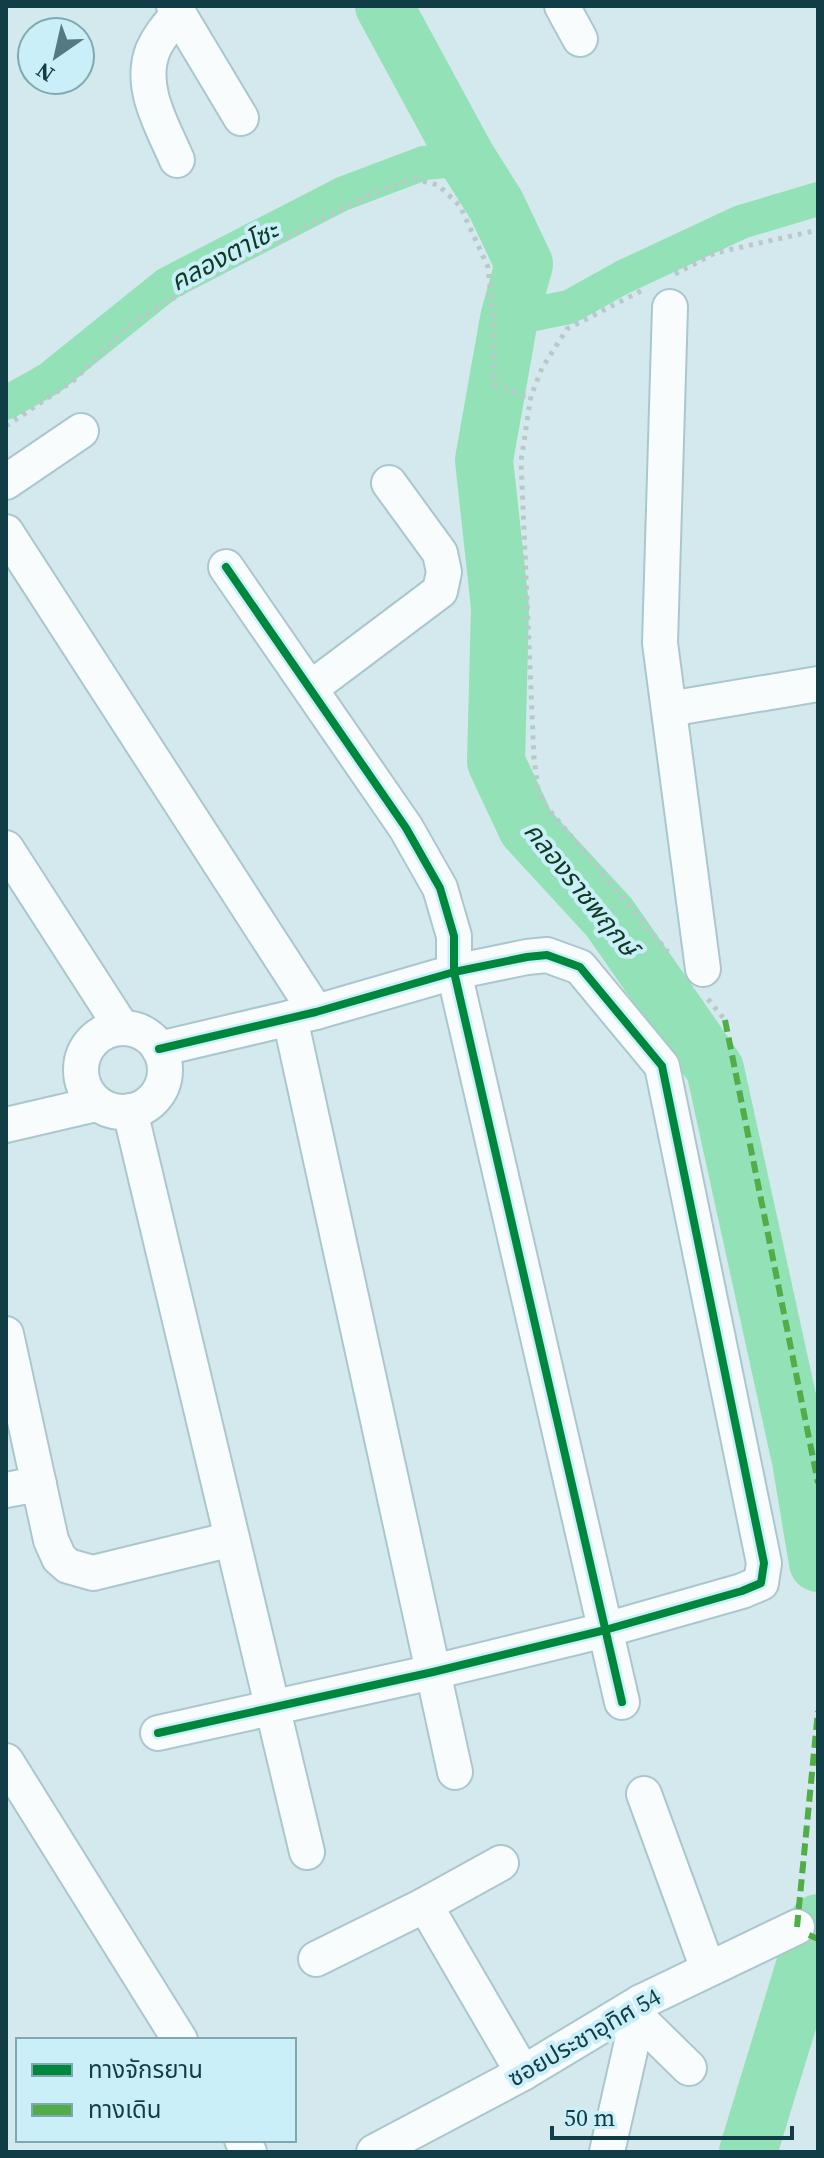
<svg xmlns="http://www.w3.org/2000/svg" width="824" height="2158" viewBox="0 0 824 2158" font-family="'Source Serif 4','Noto Sans Thai',serif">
<rect width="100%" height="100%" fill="#d4e9ee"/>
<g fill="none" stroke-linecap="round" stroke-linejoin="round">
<g stroke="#93e1b6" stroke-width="34">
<path d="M 509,319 L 569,307 L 623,277 L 741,222 L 818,199"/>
<path d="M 6,403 L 49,379 L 167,284 L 342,194 L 424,163 L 467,159"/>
</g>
<g stroke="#93e1b6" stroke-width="58">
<path d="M 384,6 L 467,159 L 496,205 L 524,264 L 509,319 L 484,460 L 500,607 L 496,762 L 527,828 L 609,917 L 715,1069 L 801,1461 L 818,1563"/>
<path d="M 748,2152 L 818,1923"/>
</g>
<defs>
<g id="minor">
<path d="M 174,6 L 241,118"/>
<path d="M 562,6 L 580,39"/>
<path d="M 177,160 C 163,127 138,87 153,50 C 159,36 169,25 179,13"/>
<path d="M 670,307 L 660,643 L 703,969"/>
<path d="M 6,482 L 81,431"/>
<path d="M 6,532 L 316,1012"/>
<path d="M 226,567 L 406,828 L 440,888 L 454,936 L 454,972 L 622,1702"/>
<path d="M 311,688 L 440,591 L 444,572 L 440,553 L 389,483"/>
<path d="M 669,709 L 818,684"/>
<path d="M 6,848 L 122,1028"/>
<path d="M 290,1018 L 455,1772"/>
<circle cx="123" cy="1070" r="42"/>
<path d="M 130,1111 L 307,1852"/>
<path d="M 6,1125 L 96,1104"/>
<path d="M 6,1334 L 51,1540 L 59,1558 L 68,1566 L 93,1573 L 232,1539"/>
<path d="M 6,1490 L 39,1484"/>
<path d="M 158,1733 L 433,1672 L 605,1630 L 742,1591 L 761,1583 L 764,1563 L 662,1066 L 580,967 L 547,955 L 527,957 L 454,972 L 316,1012 L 159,1049"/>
<path d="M 6,1761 L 180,2040"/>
<path d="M 644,1794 L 708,1969"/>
<path d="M 501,1863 L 425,1905 L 523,2073"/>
<path d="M 316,1959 L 425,1905"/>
<path d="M 638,2018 L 689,2068"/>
<path d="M 242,2140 L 249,2152"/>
<path d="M 374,2152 L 523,2073 L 641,2002 L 797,1927"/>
<path d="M 607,2152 L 641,2002"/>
</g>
</defs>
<use href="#minor" stroke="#aac7ce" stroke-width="38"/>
<g stroke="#bbc8ca" stroke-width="5" stroke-dasharray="4 6" stroke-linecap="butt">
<path d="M 675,274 L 715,253 L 818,230"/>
<path d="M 641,291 L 567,329 L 542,368 L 531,396 L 521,461 L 534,759 L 538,789 L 545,805 L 668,952"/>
<path d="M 6,426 L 73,381 L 131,324 L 200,282 L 373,193 L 414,179 L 438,185 L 460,206 L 488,267 L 493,318 L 494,384 L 525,396 L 531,396"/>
<path d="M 708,999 L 725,1020"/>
</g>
<use href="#minor" stroke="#f9fcfc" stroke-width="34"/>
<g stroke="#51ad47" stroke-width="6" stroke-dasharray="12 6" stroke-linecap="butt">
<path d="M 725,1020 L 818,1483"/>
<path d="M 797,1927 L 818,1711"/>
<path d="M 809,1935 L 818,1939"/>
</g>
<defs>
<g id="cycleway">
<path d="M 226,567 L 406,828 L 440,888 L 454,936 L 454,972 L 622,1702"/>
<path d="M 158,1733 L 433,1672 L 605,1630 L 742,1591 L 761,1583 L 764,1563 L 662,1066 L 580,967 L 547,955 L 527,957 L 454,972 L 316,1012 L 159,1049"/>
</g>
</defs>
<use href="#cycleway" stroke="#caeff8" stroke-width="13"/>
<use href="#cycleway" stroke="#00873e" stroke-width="8"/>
</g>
<g text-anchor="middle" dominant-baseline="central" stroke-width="8" stroke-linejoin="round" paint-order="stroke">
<g font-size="24" fill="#113d47" stroke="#caeff8">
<text transform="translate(584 2037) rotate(-30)">ซอยประชาอุทิศ 54</text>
</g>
<g font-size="26" font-style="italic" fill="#0f3a22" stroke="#caeff8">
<text transform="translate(224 256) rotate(-28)">คลองตาโซะ</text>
<text transform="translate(581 889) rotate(51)">คลองราชพฤกษ์</text>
</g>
</g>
<rect width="824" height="2158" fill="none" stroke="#113d47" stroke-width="16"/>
<rect x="16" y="2038" width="280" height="104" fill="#caeff8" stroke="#80a8b1" stroke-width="2"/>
<rect x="32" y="2064" width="40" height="12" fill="#00873e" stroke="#80a8b1" stroke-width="2"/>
<text x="88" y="2078" font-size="24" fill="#113d47">ทางจักรยาน</text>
<rect x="32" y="2104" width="40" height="12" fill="#51ad47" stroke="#80a8b1" stroke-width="2"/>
<text x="88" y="2118" font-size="24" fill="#113d47">ทางเดิน</text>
<g transform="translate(56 56) rotate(214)"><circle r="38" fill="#caeff8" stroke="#80a8b1" stroke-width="2"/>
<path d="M0-6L14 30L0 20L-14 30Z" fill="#557981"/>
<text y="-12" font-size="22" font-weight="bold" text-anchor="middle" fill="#113d47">N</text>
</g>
<path d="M552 2126v12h240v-12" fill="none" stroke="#113d47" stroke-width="4"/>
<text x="564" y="2126" font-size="24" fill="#113d47" stroke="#caeff8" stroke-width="6" paint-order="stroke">50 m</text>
</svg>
